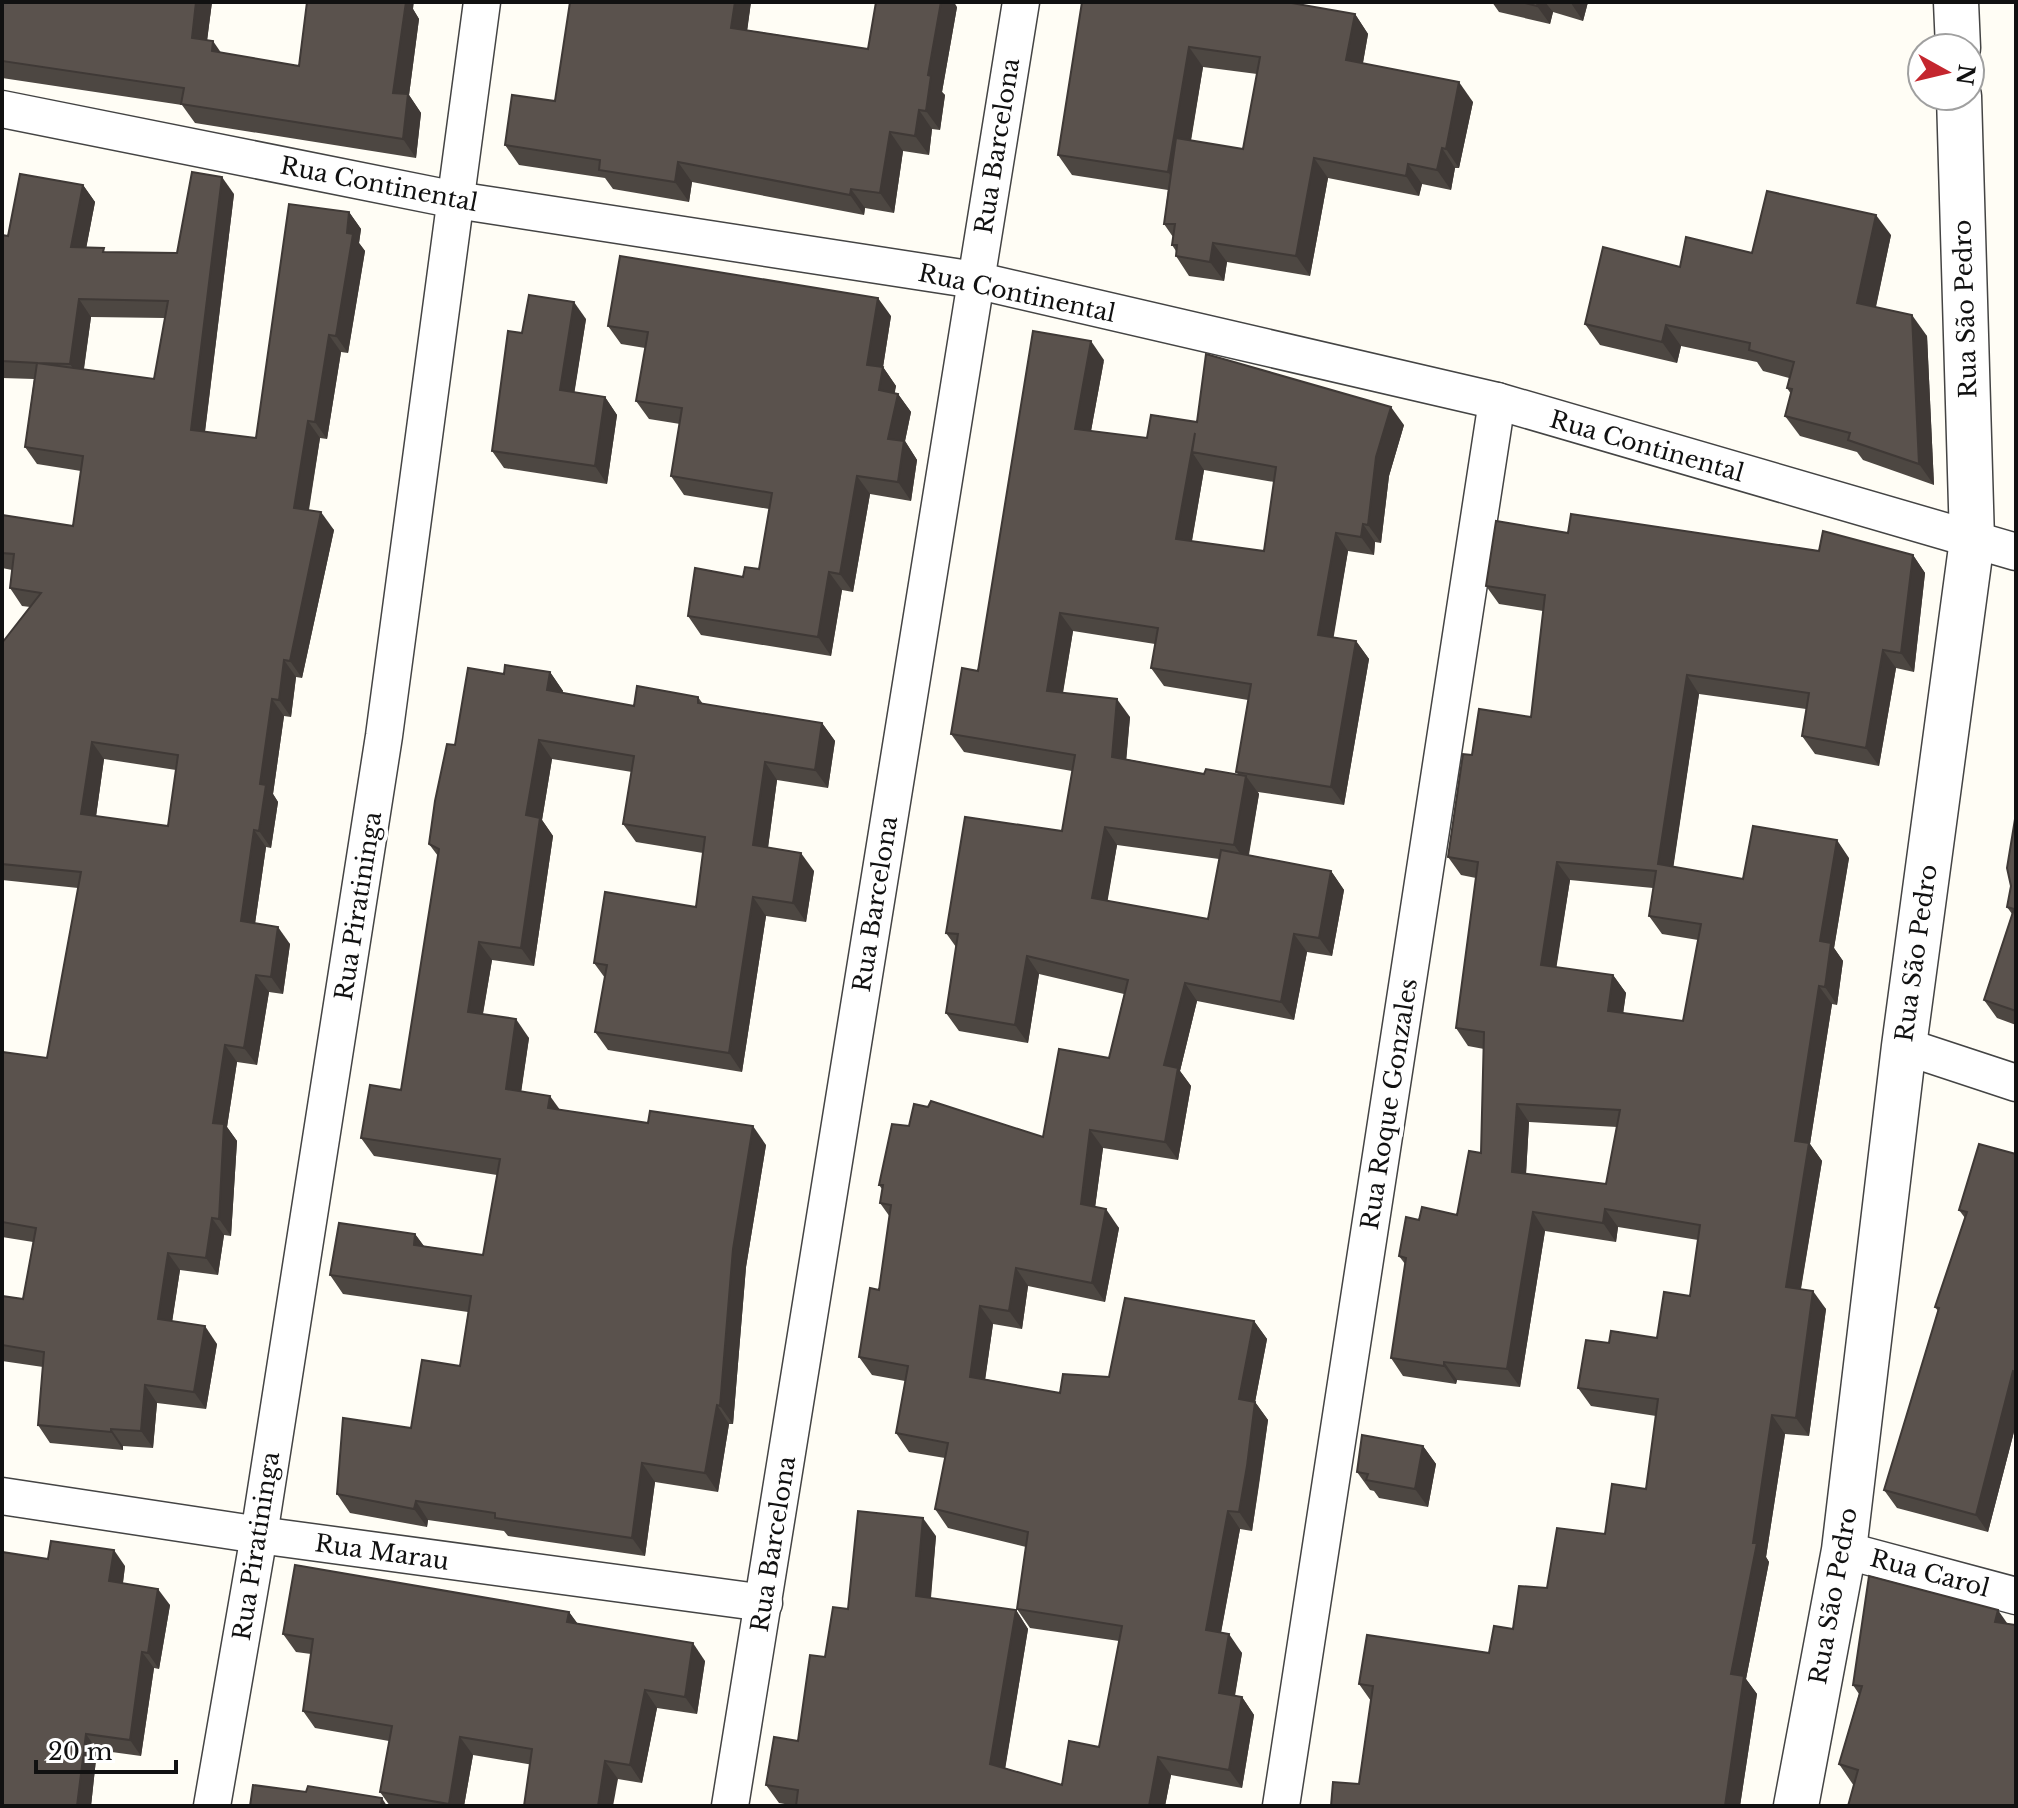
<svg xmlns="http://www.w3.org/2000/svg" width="2018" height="1808" viewBox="0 0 2018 1808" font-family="'Libre Baskerville',serif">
<rect width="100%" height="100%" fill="#fffdf5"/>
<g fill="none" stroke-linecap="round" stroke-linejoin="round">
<defs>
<g id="minor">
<path d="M 2,109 L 456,200 L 975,280 L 1497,401 L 2016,552"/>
<path d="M 1904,1046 L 2016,1083"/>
<path d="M 2,1496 L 259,1535 L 764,1603"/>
<path d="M 1844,1550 L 2016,1596"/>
<path d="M 212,1806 L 259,1535 L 384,736 L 482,2"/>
<path d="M 730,1806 L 1021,2"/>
<path d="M 1281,1806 L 1497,401"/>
</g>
<g id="tertiary">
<path d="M 1956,2 L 1958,48"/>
<path d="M 1796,1806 L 1844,1550 L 1904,1046 L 1972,540 L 1959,96"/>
</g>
</defs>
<use href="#minor" stroke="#444" stroke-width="39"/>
<use href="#tertiary" stroke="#444" stroke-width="47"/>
<use href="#minor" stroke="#fff" stroke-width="36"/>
<use href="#tertiary" stroke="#fff" stroke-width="44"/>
</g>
<g fill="#4d4742" fill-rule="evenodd">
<path d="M 2,2 L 212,2 L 207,40 L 221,53 L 299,66 L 413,9 L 419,19 L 409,95 L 421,113 L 416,158 L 195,123 L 182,105 L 2,78 Z"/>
<path d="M 560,2 L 751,2 L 747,30 L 868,49 L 957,7 L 942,92 L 945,95 L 940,130 L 932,129 L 929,155 L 903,151 L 894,213 L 865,208 L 864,215 L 692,182 L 689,202 L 613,189 L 605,178 L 519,165 L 505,145 L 555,101 L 570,4 Z"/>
<path d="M 1082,2 L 1355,14 L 1368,34 L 1363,63 L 1473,102 L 1459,168 L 1455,168 L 1451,190 L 1422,184 L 1419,196 L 1328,178 L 1310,276 L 1227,262 L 1224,281 L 1189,276 L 1176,256 L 1176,251 L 1172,245 L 1173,237 L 1164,224 L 1168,190 L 1072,175 L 1058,155 ZM 1203,67 L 1257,74 L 1243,149 L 1191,141 Z"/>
<path d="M 1492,2 L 1588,2 L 1583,21 L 1553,12 L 1550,24 L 1499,12 Z"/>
<path d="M 83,185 L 95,202 L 86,248 L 106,252 L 177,253 L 234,194 L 205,432 L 256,438 L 349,212 L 361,229 L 359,243 L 365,251 L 348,353 L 341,352 L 327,439 L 320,438 L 309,510 L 334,530 L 302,678 L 296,677 L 291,717 L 284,716 L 273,794 L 278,802 L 271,848 L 266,847 L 255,923 L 290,944 L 283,994 L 269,992 L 257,1065 L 237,1062 L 227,1127 L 237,1141 L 231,1236 L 224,1235 L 218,1275 L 180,1270 L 172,1321 L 217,1344 L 206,1409 L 157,1403 L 153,1448 L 123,1446 L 123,1450 L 50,1443 L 38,1425 L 43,1367 L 2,1361 L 2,1296 L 23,1299 L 33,1242 L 2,1237 L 2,1052 L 47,1058 L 78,888 L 2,880 L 2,643 L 30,607 L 22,606 L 10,588 L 12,570 L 2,568 L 2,515 L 73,526 L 81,471 L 37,464 L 25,447 L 34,379 L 2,378 L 2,235 L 8,236 ZM 91,317 L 165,318 L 154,379 L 84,369 ZM 104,759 L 176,770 L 168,826 L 96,816 Z"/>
<path d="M 1891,235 L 1876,307 L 1927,336 L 1934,485 L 1863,460 L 1857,452 L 1800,436 L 1785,416 L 1791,394 L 1787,388 L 1789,378 L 1763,371 L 1757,362 L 1681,346 L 1677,363 L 1600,345 L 1585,324 L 1680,267 L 1752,253 Z"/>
<path d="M 891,316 L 883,367 L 896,386 L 894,393 L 898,394 L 911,412 L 905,441 L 917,460 L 911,501 L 870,494 L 853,592 L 842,590 L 831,656 L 701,635 L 688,616 L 743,577 L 759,569 L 769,509 L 684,495 L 671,476 L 680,424 L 649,419 L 636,401 L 645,348 L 621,344 L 608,326 Z"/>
<path d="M 586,319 L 574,393 L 605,397 L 617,415 L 607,484 L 504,468 L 492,451 L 522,333 Z"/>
<path d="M 1104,360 L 1091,431 L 1147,438 L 1197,422 L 1404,425 L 1389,476 L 1381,543 L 1375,542 L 1374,555 L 1348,551 L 1333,637 L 1356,641 L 1369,659 L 1344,805 L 1258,792 L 1259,794 L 1249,855 L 1331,871 L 1344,890 L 1332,956 L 1307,952 L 1294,1020 L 1197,1001 L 1180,1071 L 1191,1086 L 1178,1160 L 1103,1148 L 1095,1207 L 1119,1228 L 1105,1302 L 1028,1286 L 1022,1329 L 993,1324 L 985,1379 L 1060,1393 L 1109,1377 L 1254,1321 L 1267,1339 L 1255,1402 L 1268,1420 L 1259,1485 L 1252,1531 L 1240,1529 L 1221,1633 L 1242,1653 L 1235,1696 L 1242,1697 L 1254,1715 L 1242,1788 L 1171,1775 L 1165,1806 L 796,1806 L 779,1803 L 766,1785 L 798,1741 L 825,1657 L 848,1609 L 936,1536 L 931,1598 L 1016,1610 L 1028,1629 L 1005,1768 L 1062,1785 L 1099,1747 L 1119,1641 L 1030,1628 L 1017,1609 L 1026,1547 L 948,1528 L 935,1509 L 945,1458 L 909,1452 L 896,1433 L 905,1381 L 872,1375 L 859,1357 L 879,1290 L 890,1217 L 880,1203 L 882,1189 L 879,1185 L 909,1126 L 1043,1137 L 1109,1058 L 1124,994 L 1039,974 L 1028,1043 L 959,1031 L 946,1013 L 956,947 L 946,933 L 1062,831 L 1072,771 L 964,752 L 951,734 ZM 1204,470 L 1274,482 L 1264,551 L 1192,541 ZM 1073,631 L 1155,644 L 1151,668 L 1164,686 L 1248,700 L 1236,772 L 1238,774 L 1204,774 L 1126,759 L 1130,717 L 1063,693 ZM 1117,845 L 1219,859 L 1208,919 L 1107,901 Z"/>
<path d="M 1568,533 L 1819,551 L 1913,555 L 1925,573 L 1914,672 L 1896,668 L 1879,766 L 1815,754 L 1802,736 L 1806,709 L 1699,694 L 1673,867 L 1743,879 L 1849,858 L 1834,948 L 1843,961 L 1837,1005 L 1832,1004 L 1810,1144 L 1822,1161 L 1801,1289 L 1826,1309 L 1809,1436 L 1785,1434 L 1766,1557 L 1769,1562 L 1746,1679 L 1757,1694 L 1740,1806 L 1331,1806 L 1359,1784 L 1371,1701 L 1359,1684 L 1489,1653 L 1513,1629 L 1547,1588 L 1605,1534 L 1646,1489 L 1656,1416 L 1591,1406 L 1578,1388 L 1609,1343 L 1657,1338 L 1690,1296 L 1698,1240 L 1618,1227 L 1616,1242 L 1545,1231 L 1520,1387 L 1457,1380 L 1456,1384 L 1403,1376 L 1391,1358 L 1405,1264 L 1399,1256 L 1419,1220 L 1457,1215 L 1481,1153 L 1484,1049 L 1468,1046 L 1456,1028 L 1476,878 L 1461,875 L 1448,857 L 1472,755 L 1531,717 L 1543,611 L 1499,604 L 1486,586 ZM 1570,880 L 1653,888 L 1649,916 L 1662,934 L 1698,940 L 1683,1021 L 1623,1013 L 1626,993 L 1613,975 L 1556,967 ZM 1529,1122 L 1617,1127 L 1606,1184 L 1526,1174 Z"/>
<path d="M 550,672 L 563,691 L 562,693 L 634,706 L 698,697 L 703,704 L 822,723 L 835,741 L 828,788 L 777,780 L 768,847 L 814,871 L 806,922 L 766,916 L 742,1072 L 608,1050 L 595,1032 L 605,978 L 594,963 L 696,907 L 703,853 L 636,842 L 623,824 L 632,772 L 552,759 L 542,820 L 553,836 L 534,966 L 492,960 L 483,1014 L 529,1038 L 521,1091 L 560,1110 L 766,1145 L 746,1267 L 733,1424 L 729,1424 L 718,1492 L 655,1482 L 645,1556 L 508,1536 L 504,1531 L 428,1520 L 427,1527 L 350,1513 L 337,1494 L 411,1428 L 460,1366 L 468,1312 L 343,1294 L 330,1275 L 415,1234 L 424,1246 L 483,1255 L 497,1175 L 374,1156 L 361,1138 L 401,1090 L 438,856 L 429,844 L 455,745 L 504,674 Z"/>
<path d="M 2016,813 L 2016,1025 L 1997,1018 L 1984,1000 L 2012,914 L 2007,907 L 2011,886 Z"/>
<path d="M 2016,1154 L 2016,1424 L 1988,1532 L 1897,1508 L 1884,1490 L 1938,1311 L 1935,1307 L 1965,1218 L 1959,1210 Z"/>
<path d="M 1423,1446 L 1436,1464 L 1428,1507 L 1379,1498 L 1374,1491 L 1370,1490 L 1357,1472 Z"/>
<path d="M 48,1559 L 125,1566 L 123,1583 L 170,1605 L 159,1669 L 154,1668 L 141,1756 L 97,1750 L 91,1806 L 2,1806 Z"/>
<path d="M 1998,1610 L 1854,1786 L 1839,1764 L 1859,1694 L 1853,1685 Z"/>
<path d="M 569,1612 L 578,1624 L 705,1661 L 697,1714 L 657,1708 L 642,1783 L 473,1755 L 464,1806 L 390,1806 L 380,1792 L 389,1741 L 315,1728 L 303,1711 L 311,1654 L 296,1652 L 283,1634 Z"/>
</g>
<g fill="#3f3936">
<path d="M 196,2 L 212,2 L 205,57 L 192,38 Z"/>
<path d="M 401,2 L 414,2 L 413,9 L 419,19 L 409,95 L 421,113 L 416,158 L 403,139 L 393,93 Z"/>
<path d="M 735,2 L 751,2 L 745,47 L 731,28 Z"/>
<path d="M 941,2 L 954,2 L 957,7 L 942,92 L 945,95 L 940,130 L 926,111 L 928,75 Z"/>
<path d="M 1538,2 L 1545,2 L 1553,12 L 1550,24 L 1537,6 Z"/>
<path d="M 1571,2 L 1588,2 L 1583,21 L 1571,3 Z"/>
<path d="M 1355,14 L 1368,34 L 1360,79 L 1346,60 Z"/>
<path d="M 213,41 L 226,60 L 212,51 Z"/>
<path d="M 1189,47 L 1203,67 L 1182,192 L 1168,172 Z"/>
<path d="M 1459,82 L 1473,102 L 1459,168 L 1446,149 Z"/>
<path d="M 919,110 L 932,129 L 929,155 L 915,136 Z"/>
<path d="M 890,132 L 903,151 L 894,213 L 880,193 Z"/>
<path d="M 1442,148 L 1455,168 L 1451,190 L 1437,170 Z"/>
<path d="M 1314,158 L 1328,178 L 1310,276 L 1296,256 Z"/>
<path d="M 678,162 L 692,182 L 689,202 L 675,182 Z"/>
<path d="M 1408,164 L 1422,184 L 1419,196 L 1406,176 Z"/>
<path d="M 222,177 L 234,194 L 203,447 L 191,430 Z"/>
<path d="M 83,185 L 95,202 L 83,265 L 71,247 Z"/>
<path d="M 851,189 L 865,208 L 864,215 L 850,195 Z"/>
<path d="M 349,212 L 361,229 L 359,243 L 365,251 L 348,353 L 336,336 Z"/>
<path d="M 1876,215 L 1891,235 L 1872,324 L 1857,303 Z"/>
<path d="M 1213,243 L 1227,262 L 1224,281 L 1210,262 Z"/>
<path d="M 878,298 L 891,316 L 883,367 L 896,386 L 892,409 L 879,390 L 867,365 Z"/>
<path d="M 79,299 L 91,317 L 82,381 L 70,364 Z"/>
<path d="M 574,302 L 586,319 L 572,408 L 560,390 Z"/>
<path d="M 1912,315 L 1927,336 L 1934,485 L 1919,464 Z"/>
<path d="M 1666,325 L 1681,346 L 1677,363 L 1662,342 Z"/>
<path d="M 329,335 L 341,352 L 327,439 L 315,422 Z"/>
<path d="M 1091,341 L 1104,360 L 1088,447 L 1075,429 Z"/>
<path d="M 898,394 L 911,412 L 905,441 L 917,460 L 911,501 L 898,482 L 888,439 Z"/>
<path d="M 605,397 L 617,415 L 607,484 L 595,466 Z"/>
<path d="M 1391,407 L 1404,425 L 1389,476 L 1381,543 L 1368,525 L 1376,457 Z"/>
<path d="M 308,421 L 320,438 L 306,525 L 294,508 Z"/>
<path d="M 1195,433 L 1192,452 L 1204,470 L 1189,557 L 1176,539 Z"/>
<path d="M 857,476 L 870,494 L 853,592 L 840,574 Z"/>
<path d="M 321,512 L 334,530 L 302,678 L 290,661 Z"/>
<path d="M 1363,524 L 1375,542 L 1374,555 L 1361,537 Z"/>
<path d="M 1336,533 L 1348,551 L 1331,653 L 1318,635 Z"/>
<path d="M 1913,555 L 1925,573 L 1914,672 L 1901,653 Z"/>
<path d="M 829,572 L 842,590 L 831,656 L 818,637 Z"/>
<path d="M 1060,613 L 1073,631 L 1060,709 L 1047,691 Z"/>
<path d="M 1356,641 L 1369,659 L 1344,805 L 1331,787 Z"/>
<path d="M 1883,650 L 1896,668 L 1879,766 L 1866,748 Z"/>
<path d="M 284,660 L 296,677 L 291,717 L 279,700 Z"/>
<path d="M 550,672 L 563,691 L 559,709 L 547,690 Z"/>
<path d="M 1687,675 L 1699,694 L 1671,883 L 1658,864 Z"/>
<path d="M 272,699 L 284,716 L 273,794 L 278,802 L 271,848 L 259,831 L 260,784 Z"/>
<path d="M 1117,699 L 1130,717 L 1125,775 L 1112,757 Z"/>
<path d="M 822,723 L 835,741 L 828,788 L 815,770 Z"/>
<path d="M 539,740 L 552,759 L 542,820 L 553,836 L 534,966 L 521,948 L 526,815 Z"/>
<path d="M 92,742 L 104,759 L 94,831 L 81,814 Z"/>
<path d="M 765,762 L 777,780 L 766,863 L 753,845 Z"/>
<path d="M 1246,776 L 1259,794 L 1247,863 L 1234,845 Z"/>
<path d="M 1105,827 L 1117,845 L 1105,916 L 1092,898 Z"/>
<path d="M 254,830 L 266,847 L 253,938 L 241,921 Z"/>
<path d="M 1837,840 L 1849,858 L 1834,948 L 1843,961 L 1837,1005 L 1825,987 L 1820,941 Z"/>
<path d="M 801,853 L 814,871 L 806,922 L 793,903 Z"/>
<path d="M 1557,862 L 1570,880 L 1554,983 L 1541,965 Z"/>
<path d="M 1331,871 L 1344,890 L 1332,956 L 1319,938 Z"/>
<path d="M 753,897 L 766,916 L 742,1072 L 729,1053 Z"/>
<path d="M 278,927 L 290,944 L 283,994 L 271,977 Z"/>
<path d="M 1294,934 L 1307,952 L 1294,1020 L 1281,1002 Z"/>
<path d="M 479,942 L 492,960 L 480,1030 L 468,1012 Z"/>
<path d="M 1027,956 L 1039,974 L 1028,1043 L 1015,1025 Z"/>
<path d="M 256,975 L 269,992 L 257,1065 L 244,1048 Z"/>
<path d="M 1613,975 L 1626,993 L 1621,1029 L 1608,1011 Z"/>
<path d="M 1185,983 L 1197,1001 L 1180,1071 L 1191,1086 L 1178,1160 L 1165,1142 L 1164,1065 Z"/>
<path d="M 1819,986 L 1832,1004 L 1810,1144 L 1822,1161 L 1798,1305 L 1786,1287 L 1795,1141 Z"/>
<path d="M 516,1019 L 529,1038 L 519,1107 L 506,1089 Z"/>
<path d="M 225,1045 L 237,1062 L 227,1127 L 237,1141 L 231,1236 L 219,1219 L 213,1123 Z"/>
<path d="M 550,1096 L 563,1114 L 548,1108 Z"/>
<path d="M 1517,1104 L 1529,1122 L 1525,1190 L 1512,1172 Z"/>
<path d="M 753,1126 L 766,1145 L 746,1267 L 733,1424 L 720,1406 L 733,1249 Z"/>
<path d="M 1090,1130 L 1103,1148 L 1093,1223 L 1081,1204 Z"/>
<path d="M 1106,1209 L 1119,1228 L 1105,1302 L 1092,1283 Z"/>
<path d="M 1605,1209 L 1618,1227 L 1616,1242 L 1603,1223 Z"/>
<path d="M 1533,1212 L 1545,1231 L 1520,1387 L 1507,1369 Z"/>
<path d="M 212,1218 L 224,1235 L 218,1275 L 206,1258 Z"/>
<path d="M 415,1234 L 428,1252 L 414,1245 Z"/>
<path d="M 168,1253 L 180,1270 L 170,1336 L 158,1319 Z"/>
<path d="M 1016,1268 L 1028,1286 L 1022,1329 L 1009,1311 Z"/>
<path d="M 1813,1291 L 1826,1309 L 1809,1436 L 1796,1418 Z"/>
<path d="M 980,1306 L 993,1324 L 983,1395 L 970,1377 Z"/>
<path d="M 1254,1321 L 1267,1339 L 1252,1418 L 1239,1399 Z"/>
<path d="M 205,1326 L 217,1344 L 206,1409 L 194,1392 Z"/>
<path d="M 1444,1362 L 1457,1380 L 1456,1384 L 1444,1366 Z"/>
<path d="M 2013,1371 L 2016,1376 L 2016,1424 L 1988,1532 L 1976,1515 Z"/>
<path d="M 145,1385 L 157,1403 L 153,1448 L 141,1431 Z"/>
<path d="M 1255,1402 L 1268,1420 L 1252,1531 L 1239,1512 Z"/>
<path d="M 717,1405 L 729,1424 L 718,1492 L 705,1473 Z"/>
<path d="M 1772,1415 L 1785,1434 L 1766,1557 L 1769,1562 L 1746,1679 L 1757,1694 L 1740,1806 L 1725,1806 L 1731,1674 L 1753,1543 Z"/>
<path d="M 111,1429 L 123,1446 L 123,1450 L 111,1432 Z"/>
<path d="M 1423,1446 L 1436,1464 L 1428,1507 L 1415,1489 Z"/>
<path d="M 642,1463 L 655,1482 L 645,1556 L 632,1538 Z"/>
<path d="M 416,1501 L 428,1520 L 427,1527 L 414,1509 Z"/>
<path d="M 1228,1511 L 1240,1529 L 1218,1648 L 1206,1630 Z"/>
<path d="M 923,1518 L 936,1536 L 929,1615 L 916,1596 Z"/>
<path d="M 114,1550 L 125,1566 L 121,1597 L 109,1581 Z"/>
<path d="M 158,1589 L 170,1605 L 159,1669 L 148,1653 Z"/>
<path d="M 1016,1610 L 1028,1629 L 1003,1782 L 990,1764 Z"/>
<path d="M 1998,1610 L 2016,1636 L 1995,1622 Z"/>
<path d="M 569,1612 L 581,1629 L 567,1622 Z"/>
<path d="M 1229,1634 L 1242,1653 L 1232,1711 L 1219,1693 Z"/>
<path d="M 693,1643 L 705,1661 L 697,1714 L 685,1697 Z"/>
<path d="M 142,1652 L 154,1668 L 141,1756 L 130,1740 Z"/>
<path d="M 645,1690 L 657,1708 L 642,1783 L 630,1765 Z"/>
<path d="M 1242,1697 L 1254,1715 L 1242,1788 L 1229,1770 Z"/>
<path d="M 86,1734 L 97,1750 L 91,1806 L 77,1806 Z"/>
<path d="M 460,1737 L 473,1755 L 464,1806 L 451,1806 L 449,1804 Z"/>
<path d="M 1158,1757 L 1171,1775 L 1165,1806 L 1149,1806 Z"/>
<path d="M 605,1761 L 618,1779 L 613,1806 L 598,1806 Z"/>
<path d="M 382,1798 L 387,1806 L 381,1806 Z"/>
</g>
<g fill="#5a524d" stroke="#3f3936" stroke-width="2" fill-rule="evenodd">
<path d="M 2,2 L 196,2 L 192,38 L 213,41 L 212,51 L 299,66 L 307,2 L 406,2 L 393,93 L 408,94 L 403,139 L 181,104 L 184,88 L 2,61 Z"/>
<path d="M 570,2 L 735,2 L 731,28 L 868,49 L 876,2 L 941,2 L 928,75 L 931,76 L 926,111 L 919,110 L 915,136 L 890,132 L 880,193 L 851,189 L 850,195 L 678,162 L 675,182 L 599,170 L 600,160 L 505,145 L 512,95 L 555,101 Z"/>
<path d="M 1082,2 L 1286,2 L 1355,14 L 1346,60 L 1459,82 L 1446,149 L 1442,148 L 1437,170 L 1408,164 L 1406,176 L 1314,158 L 1296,256 L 1213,243 L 1210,262 L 1176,256 L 1177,245 L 1172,245 L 1175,224 L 1164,224 L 1176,138 L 1243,149 L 1260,57 L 1189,47 L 1168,172 L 1058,155 Z"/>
<path d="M 1521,2 L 1538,2 L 1537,6 Z"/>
<path d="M 192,172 L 222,177 L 191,430 L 256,438 L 289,204 L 349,212 L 347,233 L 353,234 L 336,336 L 329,335 L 315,422 L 308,421 L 294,508 L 321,512 L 290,661 L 284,660 L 279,700 L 272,699 L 260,784 L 266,785 L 259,831 L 254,830 L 241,921 L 278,927 L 271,977 L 256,975 L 244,1048 L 225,1045 L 213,1123 L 224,1124 L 219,1219 L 212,1218 L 206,1258 L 168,1253 L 158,1319 L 205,1326 L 194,1392 L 145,1385 L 141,1431 L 111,1429 L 111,1432 L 38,1425 L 44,1352 L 2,1345 L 2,1296 L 23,1299 L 36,1228 L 2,1222 L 2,1052 L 47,1058 L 81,872 L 2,864 L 2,643 L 41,593 L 10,588 L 14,554 L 2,553 L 2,515 L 73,526 L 83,456 L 25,447 L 37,363 L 2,361 L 2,235 L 8,236 L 20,174 L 83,185 L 71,247 L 104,248 L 103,252 L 177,253 ZM 79,299 L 168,301 L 154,379 L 37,363 L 70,364 ZM 92,742 L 178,755 L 168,826 L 81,814 Z"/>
<path d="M 1767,191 L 1876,215 L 1857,303 L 1912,315 L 1919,464 L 1848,440 L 1850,433 L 1785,416 L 1792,389 L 1787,388 L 1794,362 L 1749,350 L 1750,343 L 1666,325 L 1662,342 L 1585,324 L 1603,247 L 1680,267 L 1686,237 L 1752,253 Z"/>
<path d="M 620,256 L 878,298 L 867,365 L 883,367 L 879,390 L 898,394 L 888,439 L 904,441 L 898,482 L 857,476 L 840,574 L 829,572 L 818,637 L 688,616 L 695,568 L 743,577 L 745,567 L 759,569 L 772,493 L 671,476 L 682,408 L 636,401 L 648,332 L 608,326 Z"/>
<path d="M 529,295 L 574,302 L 560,390 L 605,397 L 595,466 L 492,451 L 508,331 L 522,333 Z"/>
<path d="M 1033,331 L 1091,341 L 1075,429 L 1147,438 L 1151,415 L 1197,422 L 1206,354 L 1391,407 L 1376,457 L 1368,525 L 1363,524 L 1361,537 L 1336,533 L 1318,635 L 1356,641 L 1331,787 L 1236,772 L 1251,684 L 1151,668 L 1158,628 L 1060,613 L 1047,691 L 1117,699 L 1112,757 L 1204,774 L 1206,769 L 1246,776 L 1234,845 L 1105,827 L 1092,898 L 1208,919 L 1221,850 L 1331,871 L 1319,938 L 1294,934 L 1281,1002 L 1185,983 L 1164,1065 L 1178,1068 L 1165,1142 L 1090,1130 L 1081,1204 L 1106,1209 L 1092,1283 L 1016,1268 L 1009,1311 L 980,1306 L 970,1377 L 1060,1393 L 1063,1374 L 1109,1377 L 1125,1298 L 1254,1321 L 1239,1399 L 1255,1402 L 1247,1466 L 1239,1512 L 1228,1511 L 1206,1630 L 1229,1634 L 1219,1693 L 1242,1697 L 1229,1770 L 1158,1757 L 1149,1806 L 796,1806 L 798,1790 L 766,1785 L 774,1737 L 798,1741 L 810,1655 L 825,1657 L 833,1607 L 848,1609 L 858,1511 L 923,1518 L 916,1596 L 1016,1610 L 990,1764 L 1062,1785 L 1069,1741 L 1099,1747 L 1122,1626 L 1017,1609 L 1028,1532 L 935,1509 L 948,1443 L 896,1433 L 908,1366 L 859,1357 L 870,1288 L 879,1290 L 891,1205 L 880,1203 L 883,1185 L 879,1185 L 892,1124 L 909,1126 L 914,1104 L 928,1107 L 931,1101 L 1043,1137 L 1059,1049 L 1109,1058 L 1128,980 L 1027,956 L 1015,1025 L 946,1013 L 958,934 L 946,933 L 965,817 L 1062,831 L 1075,755 L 951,734 L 962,668 L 978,671 ZM 1195,433 L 1192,452 L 1276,467 L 1264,551 L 1176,539 Z"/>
<path d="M 1571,514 L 1819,551 L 1823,531 L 1913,555 L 1901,653 L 1883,650 L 1866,748 L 1802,736 L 1809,693 L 1687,675 L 1658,864 L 1743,879 L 1753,826 L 1837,840 L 1820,941 L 1831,943 L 1825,987 L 1819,986 L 1795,1141 L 1809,1143 L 1786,1287 L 1813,1291 L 1796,1418 L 1772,1415 L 1753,1543 L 1757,1543 L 1731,1674 L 1744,1676 L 1725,1806 L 1331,1806 L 1333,1782 L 1359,1784 L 1373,1686 L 1359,1684 L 1367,1635 L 1489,1653 L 1494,1626 L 1513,1629 L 1519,1586 L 1547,1588 L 1557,1528 L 1605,1534 L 1612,1484 L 1646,1489 L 1658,1399 L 1578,1388 L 1586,1340 L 1609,1343 L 1611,1331 L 1657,1338 L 1664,1292 L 1690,1296 L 1700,1225 L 1605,1209 L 1603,1223 L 1533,1212 L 1507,1369 L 1444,1362 L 1444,1366 L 1391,1358 L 1406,1258 L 1399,1256 L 1406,1217 L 1419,1220 L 1422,1207 L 1457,1215 L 1469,1151 L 1481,1153 L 1484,1032 L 1456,1028 L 1478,862 L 1448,857 L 1463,754 L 1472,755 L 1479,709 L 1531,717 L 1545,595 L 1486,586 L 1496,521 L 1568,533 ZM 1557,862 L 1656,871 L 1649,916 L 1701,924 L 1683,1021 L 1608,1011 L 1613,975 L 1541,965 ZM 1517,1104 L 1620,1110 L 1606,1184 L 1512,1172 Z"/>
<path d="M 505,665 L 550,672 L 547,690 L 634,706 L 637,686 L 698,697 L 698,703 L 822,723 L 815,770 L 765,762 L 753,845 L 801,853 L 793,903 L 753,897 L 729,1053 L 595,1032 L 607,965 L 594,963 L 605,892 L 696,907 L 705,837 L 623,824 L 634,756 L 539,740 L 526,815 L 540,818 L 521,948 L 479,942 L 468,1012 L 516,1019 L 506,1089 L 550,1096 L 548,1108 L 648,1123 L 650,1111 L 753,1126 L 733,1249 L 720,1406 L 717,1405 L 705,1473 L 642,1463 L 632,1538 L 495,1518 L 495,1513 L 416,1501 L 414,1509 L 337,1494 L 343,1418 L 411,1428 L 422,1360 L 460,1366 L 471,1296 L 330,1275 L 339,1223 L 415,1234 L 414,1245 L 483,1255 L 500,1159 L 361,1138 L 370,1085 L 401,1090 L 439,849 L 429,844 L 435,801 L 447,744 L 455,745 L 468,668 L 504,674 Z"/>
<path d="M 2016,813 L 2016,1011 L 1984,1000 L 2014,909 L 2007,907 L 2011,886 L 2007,868 Z"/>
<path d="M 1979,1144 L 2016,1154 L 2016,1372 L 2013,1371 L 1976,1515 L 1884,1490 L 1939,1308 L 1935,1307 L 1967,1212 L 1959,1210 Z"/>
<path d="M 1362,1435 L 1423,1446 L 1415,1489 L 1366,1480 L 1368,1474 L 1357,1472 Z"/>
<path d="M 51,1541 L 114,1550 L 109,1581 L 158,1589 L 148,1653 L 142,1652 L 130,1740 L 86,1734 L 77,1806 L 2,1806 L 2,1552 L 48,1559 Z"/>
<path d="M 295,1565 L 569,1612 L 567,1622 L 693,1643 L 685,1697 L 645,1690 L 630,1765 L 605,1761 L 598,1806 L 524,1806 L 532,1749 L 460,1737 L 449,1804 L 380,1792 L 392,1726 L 303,1711 L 313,1639 L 283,1634 Z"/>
<path d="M 1869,1576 L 1998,1610 L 1995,1622 L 2016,1625 L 2016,1806 L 1848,1806 L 1858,1770 L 1839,1764 L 1862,1686 L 1853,1685 Z"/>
<path d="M 253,1785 L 306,1792 L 308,1786 L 382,1798 L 381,1806 L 250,1806 Z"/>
</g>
<g text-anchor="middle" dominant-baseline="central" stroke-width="8" stroke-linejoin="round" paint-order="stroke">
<g font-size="24" fill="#111" stroke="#fff">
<text transform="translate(997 146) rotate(-81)">Rua Barcelona</text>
<text transform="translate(379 184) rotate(11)">Rua Continental</text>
<text transform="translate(1017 293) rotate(12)">Rua Continental</text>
<text transform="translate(1965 309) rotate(-92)">Rua São Pedro</text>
<text transform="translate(1647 446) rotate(16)">Rua Continental</text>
<text transform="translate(875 904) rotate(-81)">Rua Barcelona</text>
<text transform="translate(358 906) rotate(-81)">Rua Piratininga</text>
<text transform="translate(1916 953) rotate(-82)">Rua São Pedro</text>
<text transform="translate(1389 1104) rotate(-81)">Rua Roque Gonzales</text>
<text transform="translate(773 1544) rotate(-81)">Rua Barcelona</text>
<text transform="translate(256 1546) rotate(-81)">Rua Piratininga</text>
<text transform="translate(382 1552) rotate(8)">Rua Marau</text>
<text transform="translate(1930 1573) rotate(15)">Rua Carol</text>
<text transform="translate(1833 1596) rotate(-80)">Rua São Pedro</text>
</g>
</g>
<rect width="2018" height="1808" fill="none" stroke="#111111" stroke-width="8"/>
<g transform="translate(1946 72) rotate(98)"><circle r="38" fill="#ffffff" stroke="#a0a0a0" stroke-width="2"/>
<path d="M0-6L14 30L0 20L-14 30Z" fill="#c4262e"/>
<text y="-12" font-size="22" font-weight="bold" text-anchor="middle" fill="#111111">N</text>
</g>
<path d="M36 1760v12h140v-12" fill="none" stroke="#111111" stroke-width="4"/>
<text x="48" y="1760" font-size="24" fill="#111111" stroke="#ffffff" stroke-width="6" paint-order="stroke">20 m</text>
</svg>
